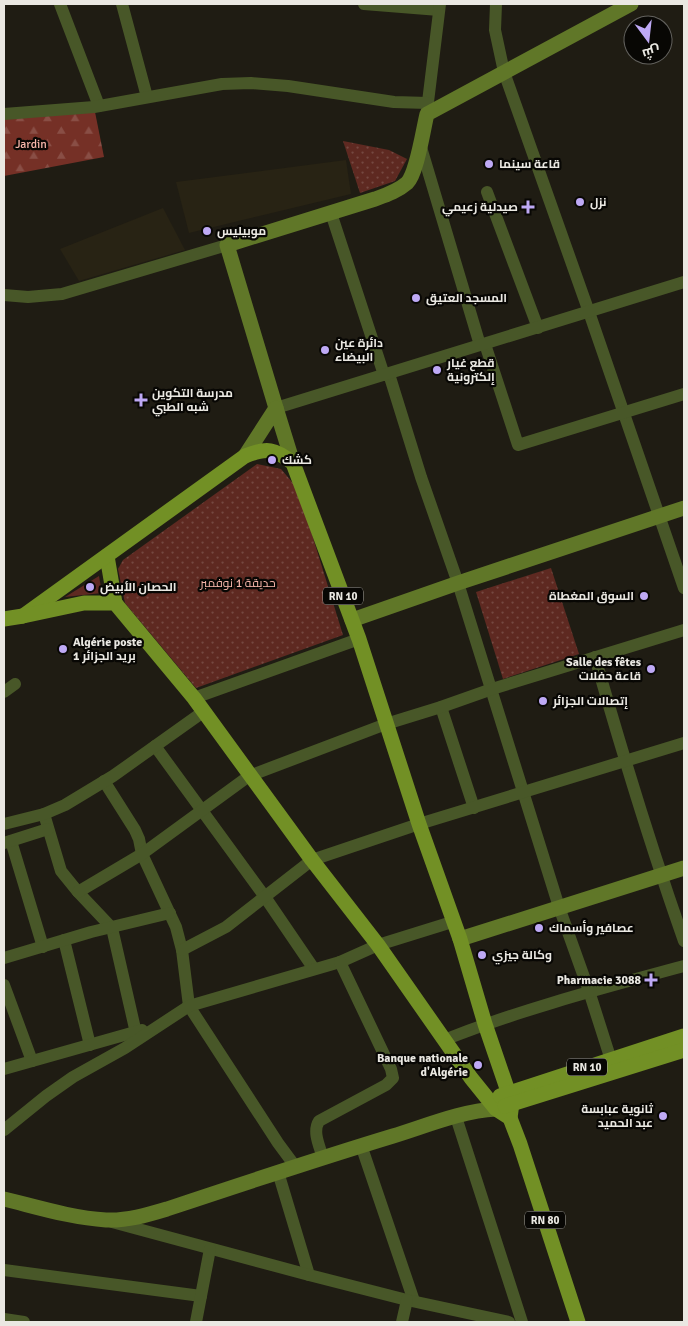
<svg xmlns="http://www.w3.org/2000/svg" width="688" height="1326" viewBox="0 0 688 1326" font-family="Signika,Cairo,sans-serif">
<defs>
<pattern id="forest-firs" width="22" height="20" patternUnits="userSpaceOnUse" patternTransform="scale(1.25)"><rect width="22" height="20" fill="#753026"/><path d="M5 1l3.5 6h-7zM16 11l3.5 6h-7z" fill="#894e45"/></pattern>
<pattern id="park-dots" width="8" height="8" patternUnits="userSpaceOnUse" patternTransform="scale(1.25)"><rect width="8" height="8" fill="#5e2921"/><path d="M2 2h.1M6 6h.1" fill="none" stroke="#754841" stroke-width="1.8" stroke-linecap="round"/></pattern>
</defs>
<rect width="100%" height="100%" fill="#1f1c13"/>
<g fill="#282314">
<path d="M 346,160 L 351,194 L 189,233 L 176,182 Z"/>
<path d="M 163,208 L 185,250 L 79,281 L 60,249 Z"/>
</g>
<path fill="#5e2921" d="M 99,576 L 102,593 L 65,597 Z"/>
<path fill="url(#forest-firs)" d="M 94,107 L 104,157 L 4,176 L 4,119 Z"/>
<g fill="url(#park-dots)">
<path d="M 343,141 L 389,150 L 407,159 L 395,181 L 360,193 Z"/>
<path d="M 257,464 L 281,469 L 298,489 L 343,635 L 196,688 L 125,603 L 118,569 L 123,560 Z"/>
<path d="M 551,568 L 579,654 L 503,679 L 476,592 Z"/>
</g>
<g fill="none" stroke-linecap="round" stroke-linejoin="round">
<g stroke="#485728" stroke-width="12">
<path d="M 60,4 L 99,106"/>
<path d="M 122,4 L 147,97"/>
<path d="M 364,4 L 439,10"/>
<path d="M 496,4 L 495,30 L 504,72 L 589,312 L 684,588"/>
<path d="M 427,110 L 440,4"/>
<path d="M 4,114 L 94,107 L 222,84 L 251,83 L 288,86 L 394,102 L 428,103"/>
<path d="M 420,144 L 480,345"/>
<path d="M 487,192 L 538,328"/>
<path d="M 331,213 L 384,375"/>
<path d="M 4,295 L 28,297 L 62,294 L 227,245"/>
<path d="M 485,344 L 518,445 L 684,394"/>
<path d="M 389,374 L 421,477 L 458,583 L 559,907 L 589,991 L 611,1060"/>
<path d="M 276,408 L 684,282"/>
<path d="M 595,657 C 622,752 651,847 684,941"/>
<path d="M 4,692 L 15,684"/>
<path d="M 194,698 L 359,639"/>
<path d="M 441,707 L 474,808"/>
<path d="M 155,746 L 265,897 L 314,969"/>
<path d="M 104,781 L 135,830 L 139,839 L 142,854 L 176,927 L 182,950 L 189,1006 L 278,1143 L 295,1166"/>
<path d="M 44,814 L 61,871 L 78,892 L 112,928 L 136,1033"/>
<path d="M 4,824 L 44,814 L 65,805 L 113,776 L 203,712"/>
<path d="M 11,841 L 43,947"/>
<path d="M 4,843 L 48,829"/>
<path d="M 78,892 L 142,854 L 249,776 L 386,724 L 441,707 L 492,689 L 684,630"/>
<path d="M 64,940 L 90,1045"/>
<path d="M 182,950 L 226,927 L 312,860 L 419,824 L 684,743"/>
<path d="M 4,958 L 91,932 L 170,913"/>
<path d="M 4,985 L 32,1061"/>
<path d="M 444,1040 C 522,1009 603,988 684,966"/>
<path d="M 4,1069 L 142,1030"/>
<path d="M 456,1117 L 522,1322"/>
<path d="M 4,1130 L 46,1096 L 73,1077 L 125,1048 L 189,1006 L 340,962 L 378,945 L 452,922"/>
<path d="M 361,1145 L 414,1301"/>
<path d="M 323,1158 C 320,1147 312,1132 319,1121 L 386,1085 L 393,1078 L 391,1069 L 340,962"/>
<path d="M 278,1172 L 309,1275"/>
<path d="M 112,1222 L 309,1275 L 407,1300 L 509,1322"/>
<path d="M 4,1270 L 201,1296"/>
<path d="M 4,1319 L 24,1322"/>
<path d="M 196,1322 L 210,1249"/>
<path d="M 402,1322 L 407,1300"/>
</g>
<g stroke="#607728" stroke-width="15">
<path d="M 276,408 L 227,245 L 375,199 C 386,195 398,191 407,183 C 417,173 423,130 427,114 L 631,4"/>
<path d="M 245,456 L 276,408 L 293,463"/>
<path d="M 352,620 L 458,583 L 684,508"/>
<path d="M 460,939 L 684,868"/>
<path d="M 4,1199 C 37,1207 72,1218 106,1220 C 127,1221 147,1215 167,1209 C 242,1184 317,1159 393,1136 C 426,1126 461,1111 496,1109"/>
</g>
<g stroke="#729025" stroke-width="15">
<path d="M 107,556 L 115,603"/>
<path d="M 23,616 L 245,456 C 267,447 275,449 293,463 L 359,639 L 419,824 L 460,939 L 485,1024 L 512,1103 L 510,1118"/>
<path d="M 4,619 L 23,616 L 84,603 L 115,603 L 194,698 L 312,860 L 378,945 L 471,1078 L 496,1109 L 510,1118 L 520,1144 L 578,1322"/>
<path d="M 500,1096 L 684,1036"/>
<path d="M 505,1106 L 684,1050"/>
</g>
</g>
<g fill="#bea9f5" stroke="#080704" stroke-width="2">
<circle cx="489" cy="164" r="5"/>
<circle cx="580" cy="202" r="5"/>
<path d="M525.5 199.5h5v5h5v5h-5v5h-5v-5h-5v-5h5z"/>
<circle cx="207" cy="231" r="5"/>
<circle cx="416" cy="298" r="5"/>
<circle cx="325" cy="350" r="5"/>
<circle cx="437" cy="370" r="5"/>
<path d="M138.5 392.5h5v5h5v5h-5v5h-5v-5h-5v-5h5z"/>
<circle cx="272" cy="460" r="5"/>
<circle cx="90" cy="587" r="5"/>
<circle cx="644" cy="596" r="5"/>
<circle cx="63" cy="649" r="5"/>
<circle cx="651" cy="669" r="5"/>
<circle cx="543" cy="701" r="5"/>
<circle cx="539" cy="928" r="5"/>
<circle cx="482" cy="955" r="5"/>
<path d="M648.5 972.5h5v5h5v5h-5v5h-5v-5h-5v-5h5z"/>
<circle cx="478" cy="1065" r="5"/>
<circle cx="663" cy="1116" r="5"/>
</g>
<g text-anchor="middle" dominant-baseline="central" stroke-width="4.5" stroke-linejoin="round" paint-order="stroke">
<g fill="#080704" stroke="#a6a49f" stroke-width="1">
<rect x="323" y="587.5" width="40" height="17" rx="4"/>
<rect x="567" y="1058.5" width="40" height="17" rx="4"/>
<rect x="525" y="1211.5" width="40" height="17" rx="4"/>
</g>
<g font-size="11" font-weight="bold" fill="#eae8e2">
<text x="343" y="596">RN 10</text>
<text x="587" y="1067">RN 10</text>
<text x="545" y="1220">RN 80</text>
</g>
<g font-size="12" fill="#f7b6aa" stroke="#080704">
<text x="31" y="144">Jardin</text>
<text x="238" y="583">حديقة 1 نوفمبر</text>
</g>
<g font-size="12" font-weight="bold" fill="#eae8e2" stroke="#080704" text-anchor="start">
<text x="499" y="164">قاعة سينما</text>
<text x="590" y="202">نزل</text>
<text x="518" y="207" text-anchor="end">صيدلية زعيمي</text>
<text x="217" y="231">موبيليس</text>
<text x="426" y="298">المسجد العتيق</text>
<text x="335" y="343">دائرة عين<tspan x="335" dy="14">البيضاء</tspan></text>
<text x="447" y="363">قطع غيار<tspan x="447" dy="14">إلكترونية</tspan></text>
<text x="152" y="393">مدرسة التكوين<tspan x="152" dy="14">شبه الطبي</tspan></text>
<text x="282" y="460">كشك</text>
<text x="100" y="587">الحصان الأبيض</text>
<text x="634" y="596" text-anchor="end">السوق المغطاة</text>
<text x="73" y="642">Algérie poste<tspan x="73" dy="14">1 بريد الجزائر</tspan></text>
<text x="641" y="662" text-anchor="end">Salle des fêtes<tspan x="641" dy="14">قاعة حفلات</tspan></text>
<text x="553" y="701">إتصالات الجزائر</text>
<text x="549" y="928">عصافير وأسماك</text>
<text x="492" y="955">وكالة جيزي</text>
<text x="641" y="980" text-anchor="end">Pharmacie 3088</text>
<text x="468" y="1058" text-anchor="end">Banque nationale<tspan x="468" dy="14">d'Algérie</tspan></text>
<text x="653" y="1109" text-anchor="end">ثانوية عبابسة<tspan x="653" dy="14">عبد الحميد</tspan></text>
</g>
</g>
<rect width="688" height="1326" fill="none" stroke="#eae8e2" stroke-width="10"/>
<g transform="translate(648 40) rotate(165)"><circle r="24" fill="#080704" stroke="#62615d"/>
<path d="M0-4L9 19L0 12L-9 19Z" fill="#bea9f5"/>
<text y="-8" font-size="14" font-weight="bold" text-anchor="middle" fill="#eae8e2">ش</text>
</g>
</svg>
